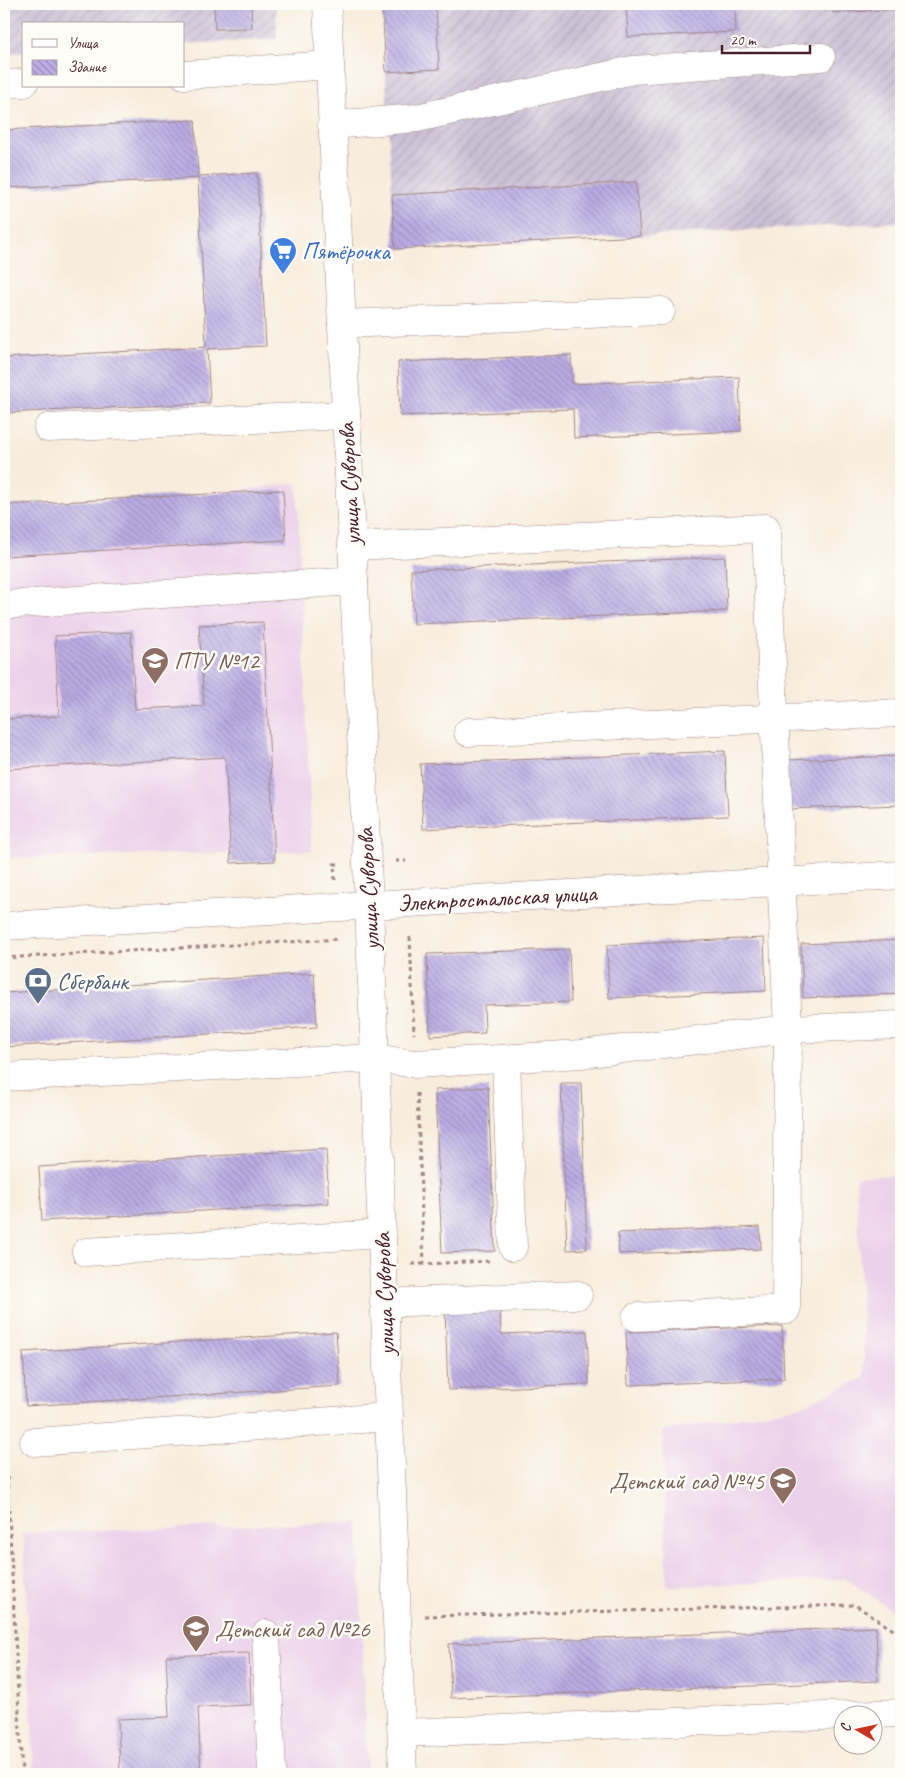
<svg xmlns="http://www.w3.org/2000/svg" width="905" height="1778" viewBox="0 0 905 1778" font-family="Caveat,sans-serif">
<defs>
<pattern id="industrial-furrows" width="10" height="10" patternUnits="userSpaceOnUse" patternTransform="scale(1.25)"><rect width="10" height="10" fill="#cbbfd5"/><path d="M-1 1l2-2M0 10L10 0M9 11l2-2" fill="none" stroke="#b0a4b7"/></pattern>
<pattern id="building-back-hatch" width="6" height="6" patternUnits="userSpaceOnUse" patternTransform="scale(1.25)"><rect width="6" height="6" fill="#baace4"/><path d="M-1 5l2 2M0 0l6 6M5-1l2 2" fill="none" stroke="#998bb9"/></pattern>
</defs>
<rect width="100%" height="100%" fill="#fdfcf7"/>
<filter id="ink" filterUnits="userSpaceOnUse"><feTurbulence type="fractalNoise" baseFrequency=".02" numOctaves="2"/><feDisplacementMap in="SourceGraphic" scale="10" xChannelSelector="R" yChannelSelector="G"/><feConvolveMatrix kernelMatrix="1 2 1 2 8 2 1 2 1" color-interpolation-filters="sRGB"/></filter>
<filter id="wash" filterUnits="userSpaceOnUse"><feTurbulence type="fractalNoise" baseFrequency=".0096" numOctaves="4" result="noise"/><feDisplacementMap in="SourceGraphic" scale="20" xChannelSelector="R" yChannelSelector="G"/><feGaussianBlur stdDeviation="1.12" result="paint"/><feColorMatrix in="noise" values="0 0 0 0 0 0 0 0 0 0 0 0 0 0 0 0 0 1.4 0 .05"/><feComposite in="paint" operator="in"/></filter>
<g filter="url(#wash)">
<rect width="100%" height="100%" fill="#f8eddd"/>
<g fill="#ecd1ea">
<path d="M 297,483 L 312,851 L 4,858 L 4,519 Z"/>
<path d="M 901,1175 L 901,1616 L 846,1579 L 667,1587 L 663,1431 L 798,1407 L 865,1378 L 856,1177 Z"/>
<path d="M 358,1522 L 367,1774 L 34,1774 L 23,1533 Z"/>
</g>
<g fill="url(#industrial-furrows)">
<path d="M 4,4 L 276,4 L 277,39 L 184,44 L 184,24 L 24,24 L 24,52 L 4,54 Z"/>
<path d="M 382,4 L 901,4 L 901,222 L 395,249 Z"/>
</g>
<g id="blocks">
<g fill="url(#building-back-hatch)">
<path d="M 214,4 L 251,4 L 252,28 L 215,29 Z"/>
<path d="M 382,4 L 436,4 L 439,69 L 386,72 Z"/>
<path d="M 626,4 L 735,4 L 736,32 L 628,37 Z"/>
<path d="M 833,4 L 901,4 L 901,9 L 833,13 Z"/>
<path d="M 195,120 L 198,176 L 257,173 L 266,346 L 207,349 L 210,403 L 4,413 L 4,358 L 206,347 L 198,178 L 4,188 L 4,130 Z"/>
<path d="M 636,182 L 640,236 L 395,249 L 392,195 Z"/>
<path d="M 571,355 L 572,384 L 739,377 L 741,431 L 574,438 L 573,409 L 400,416 L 398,362 Z"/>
<path d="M 283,490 L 286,540 L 4,556 L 4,505 Z"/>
<path d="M 725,557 L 727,611 L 414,624 L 411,570 Z"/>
<path d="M 263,622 L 275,861 L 231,863 L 225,757 L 4,769 L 4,719 L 59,716 L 55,636 L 131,632 L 135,709 L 204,706 L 199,625 Z"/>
<path d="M 725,751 L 728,816 L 423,829 L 420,764 Z"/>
<path d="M 901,756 L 901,805 L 788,809 L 786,760 Z"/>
<path d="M 764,938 L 766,991 L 609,998 L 607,945 Z"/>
<path d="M 901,940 L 901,994 L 803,998 L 801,944 Z"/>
<path d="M 569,949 L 571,1002 L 484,1005 L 485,1033 L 430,1036 L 427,954 Z"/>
<path d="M 314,973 L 317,1027 L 4,1047 L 4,993 Z"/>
<path d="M 561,1083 L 581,1083 L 587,1249 L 567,1250 Z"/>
<path d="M 488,1087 L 495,1251 L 442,1253 L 435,1090 Z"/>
<path d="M 326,1149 L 329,1203 L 42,1221 L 39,1167 Z"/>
<path d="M 760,1227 L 761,1249 L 619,1254 L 618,1233 Z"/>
<path d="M 500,1306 L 501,1334 L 587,1331 L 589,1384 L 448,1390 L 445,1308 Z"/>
<path d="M 782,1326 L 784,1379 L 628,1385 L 626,1332 Z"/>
<path d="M 336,1332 L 340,1386 L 26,1406 L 23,1352 Z"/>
<path d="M 876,1627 L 878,1681 L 451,1698 L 449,1644 Z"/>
<path d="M 249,1653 L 251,1705 L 198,1707 L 201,1774 L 173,1774 L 172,1771 L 120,1773 L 118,1719 L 169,1717 L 166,1656 Z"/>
</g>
</g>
</g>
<g filter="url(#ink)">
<use href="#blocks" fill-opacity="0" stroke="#a18684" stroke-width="1"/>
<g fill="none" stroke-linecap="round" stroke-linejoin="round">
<defs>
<g id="minor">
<path d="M 327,4 L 369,905 L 403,1774"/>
<path d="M 184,75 L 330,65"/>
<path d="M 4,84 L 24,83"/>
<path d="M 332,125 L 417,118 L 633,70 L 821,57"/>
<path d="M 342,324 L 661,311"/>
<path d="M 48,428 L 346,415"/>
<path d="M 352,546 L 766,528 L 788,1029 L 901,1025"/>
<path d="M 4,605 L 354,581"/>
<path d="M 468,732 L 901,713"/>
<path d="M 4,926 L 901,875"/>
<path d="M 506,1059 L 513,1247"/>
<path d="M 4,1077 L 375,1058 L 415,1064 L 581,1054 L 788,1029 L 786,1310 L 636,1317"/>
<path d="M 86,1252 L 381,1234"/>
<path d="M 384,1303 L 578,1295"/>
<path d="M 34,1442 L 389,1417"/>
<path d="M 266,1634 L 272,1774"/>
<path d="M 402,1733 L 901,1713"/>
</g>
</defs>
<use href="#minor" stroke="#a18684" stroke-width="29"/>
<g stroke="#a18684" stroke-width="3" stroke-dasharray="4 4" stroke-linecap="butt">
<path d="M 396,861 L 406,861"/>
<path d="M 335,880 L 334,864 L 339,864"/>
<path d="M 410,937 L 414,1034"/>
<path d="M 4,958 L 339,939"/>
<path d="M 417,1093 L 424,1264 L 489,1261"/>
<path d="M 412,1264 L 424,1264"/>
<path d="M 4,1396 L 6,1434"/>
<path d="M 6,1453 L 22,1774"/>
<path d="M 425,1616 L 855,1605 L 901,1635"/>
</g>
<use href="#minor" stroke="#fff" stroke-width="28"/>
</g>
</g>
<defs>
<symbol id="supermarket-pin" viewBox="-11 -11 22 30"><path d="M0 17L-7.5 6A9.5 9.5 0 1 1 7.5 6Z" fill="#3f7fe0" stroke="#fdfcf7"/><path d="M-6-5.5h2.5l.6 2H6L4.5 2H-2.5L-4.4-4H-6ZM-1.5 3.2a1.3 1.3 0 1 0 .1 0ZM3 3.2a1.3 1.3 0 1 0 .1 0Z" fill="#fff"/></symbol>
<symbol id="university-pin" viewBox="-11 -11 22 30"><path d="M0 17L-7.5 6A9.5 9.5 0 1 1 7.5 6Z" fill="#8d6e63" stroke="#fdfcf7"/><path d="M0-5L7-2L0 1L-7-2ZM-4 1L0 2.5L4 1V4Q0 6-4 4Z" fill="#fff"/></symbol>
<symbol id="bank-pin" viewBox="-11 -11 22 30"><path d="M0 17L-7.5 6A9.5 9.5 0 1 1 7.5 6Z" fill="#5c6f8a" stroke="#fdfcf7"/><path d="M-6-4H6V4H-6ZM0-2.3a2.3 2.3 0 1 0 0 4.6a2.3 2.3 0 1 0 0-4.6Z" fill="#fff"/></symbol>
<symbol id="school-pin" viewBox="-11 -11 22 30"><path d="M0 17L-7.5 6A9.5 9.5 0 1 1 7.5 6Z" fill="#8d6e63" stroke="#fdfcf7"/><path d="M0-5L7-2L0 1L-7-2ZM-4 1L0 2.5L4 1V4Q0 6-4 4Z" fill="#fff"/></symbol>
</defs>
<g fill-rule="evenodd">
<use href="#supermarket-pin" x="267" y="235" width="32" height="43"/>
<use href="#university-pin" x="139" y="645" width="32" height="43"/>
<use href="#bank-pin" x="22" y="965" width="32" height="43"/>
<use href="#school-pin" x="767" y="1465" width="32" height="43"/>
<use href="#school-pin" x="180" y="1613" width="32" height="43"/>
</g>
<g text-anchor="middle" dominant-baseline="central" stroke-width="5" stroke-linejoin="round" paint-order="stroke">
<g font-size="24" fill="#366cbe" stroke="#fdfcf7" text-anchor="start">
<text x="302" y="251">Пятёрочка</text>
</g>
<g font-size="24" fill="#4a1f2b" stroke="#fdfcf7">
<text transform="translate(349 484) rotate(-93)">улица Суворова</text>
<text transform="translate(368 889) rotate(-93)">улица Суворова</text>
<text transform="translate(497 898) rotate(-3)">Электростальская улица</text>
<text transform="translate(384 1294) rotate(-92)">улица Суворова</text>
</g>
<g font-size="24" fill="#785e54" stroke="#fdfcf7" text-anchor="start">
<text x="174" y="661">ПТУ №12</text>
<text x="764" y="1481" text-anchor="end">Детский сад №45</text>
<text x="215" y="1629">Детский сад №26</text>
</g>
<g font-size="24" fill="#4e5e75" stroke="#fdfcf7" text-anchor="start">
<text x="57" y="981">Сбербанк</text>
</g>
</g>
<rect width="905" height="1778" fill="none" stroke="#fdfcf7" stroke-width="20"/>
<rect x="22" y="22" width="162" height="65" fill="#fdfcf7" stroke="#b5a4a5"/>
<rect x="32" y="39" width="25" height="8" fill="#ffffff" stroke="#b5a4a5"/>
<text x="68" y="48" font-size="15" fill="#4a1f2b">Улица</text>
<rect x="32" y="60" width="25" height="15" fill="url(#building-back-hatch)" stroke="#b5a4a5"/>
<text x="68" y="72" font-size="15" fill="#4a1f2b">Здание</text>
<g transform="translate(858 1730) rotate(279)"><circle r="24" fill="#fdfcf7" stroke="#b5a4a5"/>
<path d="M0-4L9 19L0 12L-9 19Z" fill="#c8321e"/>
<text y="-8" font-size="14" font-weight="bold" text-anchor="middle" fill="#4a1f2b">С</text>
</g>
<path d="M722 45v8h88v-8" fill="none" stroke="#4a1f2b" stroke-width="2.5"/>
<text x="730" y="45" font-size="15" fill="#4a1f2b" stroke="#fdfcf7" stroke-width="4" paint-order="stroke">20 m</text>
</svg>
